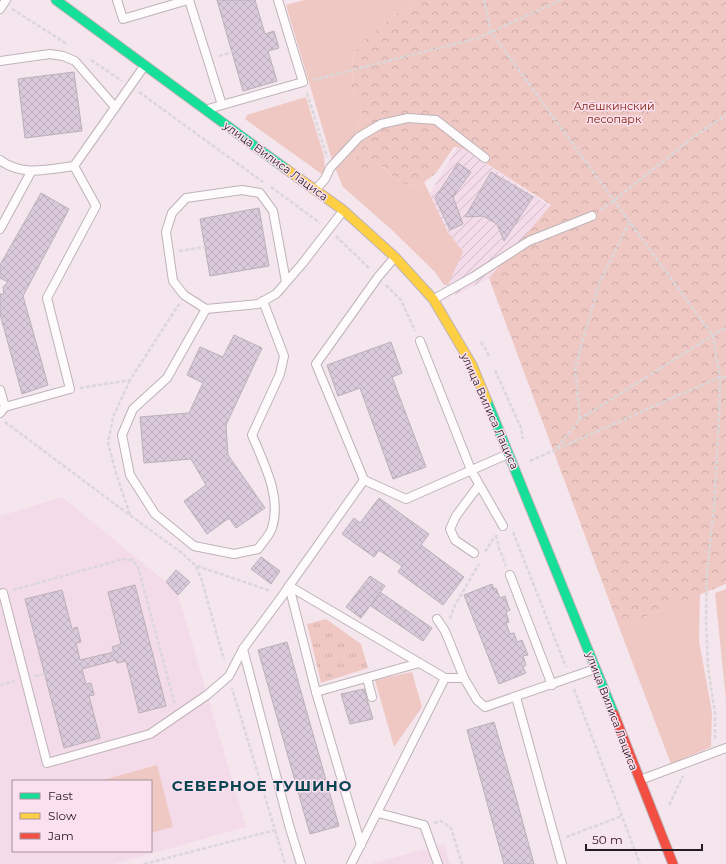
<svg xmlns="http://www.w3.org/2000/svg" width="726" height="864" viewBox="0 0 726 864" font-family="Montserrat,sans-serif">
<defs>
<pattern id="industrial-furrows" width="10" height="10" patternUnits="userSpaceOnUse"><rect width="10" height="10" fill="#f4dbe9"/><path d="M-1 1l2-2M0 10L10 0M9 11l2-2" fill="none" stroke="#d1bbc8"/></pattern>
<pattern id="forest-crowns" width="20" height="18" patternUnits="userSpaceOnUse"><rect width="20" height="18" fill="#efc8c4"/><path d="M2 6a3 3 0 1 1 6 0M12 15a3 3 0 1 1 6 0" fill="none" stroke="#cdaba8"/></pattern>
<pattern id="park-tufts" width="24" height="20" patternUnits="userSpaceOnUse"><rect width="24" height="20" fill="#efc8c4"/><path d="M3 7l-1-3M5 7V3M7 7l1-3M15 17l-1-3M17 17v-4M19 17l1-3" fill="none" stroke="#cdaba8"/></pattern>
<pattern id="building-cross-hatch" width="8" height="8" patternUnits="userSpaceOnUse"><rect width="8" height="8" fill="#dbcadb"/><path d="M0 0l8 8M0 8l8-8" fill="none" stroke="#bcadbc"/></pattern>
</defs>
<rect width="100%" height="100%" fill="#f5e6ee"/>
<g fill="#f4dbe9" fill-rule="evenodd">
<path d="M 62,497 L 166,582 L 178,595 L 246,827 L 114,864 L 0,864 L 0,516 ZM 13,781 L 151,781 L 151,851 L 13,851 Z"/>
<path d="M 444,844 L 450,864 L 373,864 L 373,863 Z"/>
</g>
<path fill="url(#industrial-furrows)" d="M 458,146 L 553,208 L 489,278 L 456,295 L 448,285 L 463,252 L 418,214 Z"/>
<g fill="#efc8c4">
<path d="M 304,0 L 415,0 L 369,35 L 352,56 L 353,81 L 351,87 L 362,114 L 353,140 L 400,183 L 419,186 L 424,182 L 447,231 L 463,252 L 448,285 L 444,285 L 435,272 L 391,229 L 343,187 L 332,160 L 286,5 Z"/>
<path d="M 306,97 L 324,156 L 325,172 L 323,175 L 245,119 L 247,115 Z"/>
<path d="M 726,589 L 726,700 L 715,593 Z"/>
<path d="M 700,594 L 699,641 L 712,712 L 711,747 L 671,764 L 619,627 Z"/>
<path d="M 412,672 L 422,707 L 394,747 L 375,680 Z"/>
<path d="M 157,765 L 173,827 L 151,833 L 151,781 L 99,781 Z"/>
</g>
<path fill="url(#forest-crowns)" d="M 415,0 L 726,0 L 726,584 L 619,627 L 489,278 L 551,205 L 462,148 L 454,147 L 436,173 L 419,186 L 400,183 L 382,166 L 361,174 L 353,140 L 362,114 L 351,87 L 353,81 L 352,56 L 369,35 Z"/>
<path fill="url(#park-tufts)" d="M 326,619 L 361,644 L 368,668 L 321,683 L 307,624 Z"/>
<g fill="url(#building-cross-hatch)" stroke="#bab0b8">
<path d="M 217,0 L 255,0 L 265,34 L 274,31 L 279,48 L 268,51 L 277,81 L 243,91 Z"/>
<path d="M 74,72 L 82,131 L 25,138 L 18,79 Z"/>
<path d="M 458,163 L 471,172 L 453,197 L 463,224 L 450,230 L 435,198 Z"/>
<path d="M 491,172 L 533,197 L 504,241 L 497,224 L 483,216 L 465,217 Z"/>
<path d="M 41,193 L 69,209 L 23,296 L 48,385 L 22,394 L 0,314 L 0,294 L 4,294 L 3,287 L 8,282 L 0,278 L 0,265 Z"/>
<path d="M 259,208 L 269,266 L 210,276 L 200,219 Z"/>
<path d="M 234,335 L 262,348 L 226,425 L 228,455 L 265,508 L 236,528 L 229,518 L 207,534 L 184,501 L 206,485 L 191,459 L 144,463 L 140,417 L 189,413 L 203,383 L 187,375 L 200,347 L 223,357 Z"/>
<path d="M 391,342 L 402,373 L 392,377 L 426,467 L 393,479 L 360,388 L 338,396 L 327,365 Z"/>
<path d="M 379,498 L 429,534 L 421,545 L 464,577 L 443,605 L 398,572 L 402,566 L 379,550 L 374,557 L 342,534 L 354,518 L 360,523 Z"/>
<path d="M 261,557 L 280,571 L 271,584 L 251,569 Z"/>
<path d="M 176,570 L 190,582 L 178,595 L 166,582 Z"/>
<path d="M 370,576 L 385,586 L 361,618 L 346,607 Z"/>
<path d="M 492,584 L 494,589 L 496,588 L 500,598 L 505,596 L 509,608 L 510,610 L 506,612 L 509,622 L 506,623 L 510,634 L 514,633 L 517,642 L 522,640 L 528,655 L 523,656 L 526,665 L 523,667 L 526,673 L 499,684 L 464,595 Z"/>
<path d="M 135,585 L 166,706 L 139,713 L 126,661 L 117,663 L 116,660 L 82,669 L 86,684 L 91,683 L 94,695 L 89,696 L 100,738 L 64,748 L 25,599 L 62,590 L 72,629 L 77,627 L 81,642 L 76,643 L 80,660 L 114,652 L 112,647 L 121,644 L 108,592 Z"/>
<path d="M 380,592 L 432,628 L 423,641 L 371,606 Z"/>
<path d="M 287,642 L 339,826 L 310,834 L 258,650 Z"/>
<path d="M 364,689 L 373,719 L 350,724 L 341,694 Z"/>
<path d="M 494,722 L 515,794 L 534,864 L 504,864 L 467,730 Z"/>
</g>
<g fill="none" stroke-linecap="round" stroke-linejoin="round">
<defs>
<g id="lane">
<path d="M 117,0 L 123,19 L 188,0"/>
<path d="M 189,0 L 222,105"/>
<path d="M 0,9 L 6,0"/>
<path d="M 0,61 L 50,54 L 63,56 L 75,61 L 115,107"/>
<path d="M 208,109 L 303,82 L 278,0"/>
<path d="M 0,160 C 22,177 49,169 74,166"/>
<path d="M 316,189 L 325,179 L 330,168 L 359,137 L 381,124 L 408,118 L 436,120 L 485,158"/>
<path d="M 0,229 L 31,172"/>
<path d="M 286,282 L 273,211 L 260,193 L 242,190 L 186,198 L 172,213 L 166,232 L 173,281 L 184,295 L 206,309 L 258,304 L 276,294 L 302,264 L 343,211"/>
<path d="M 434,299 L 473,277 L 529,241 L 592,216"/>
<path d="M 206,309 L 167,378 L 133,409 L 122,435 L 130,475 L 155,514 L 194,546 L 234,554 L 258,549 C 262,543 270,535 272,528 C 282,497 264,464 252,435 L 280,374 L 284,356 L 263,301"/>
<path d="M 420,341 L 471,470 L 503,526"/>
<path d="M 0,390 L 5,407 L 0,413"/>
<path d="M 5,407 L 70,389 L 47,298 L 96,206 L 74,166 L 145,65"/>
<path d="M 364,480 L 316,364 L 378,277 L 395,257"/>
<path d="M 474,553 L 455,540 L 450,529 L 456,516 L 479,485"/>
<path d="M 510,575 L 552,685"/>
<path d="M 3,593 L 47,763 L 150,734 L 207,695 L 229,676 L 243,649"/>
<path d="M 437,619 L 445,631 L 464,678"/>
<path d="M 367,678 L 372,697"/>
<path d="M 316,692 L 419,663"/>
<path d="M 516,697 L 562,864"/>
<path d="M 640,780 L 726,748"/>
<path d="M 378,813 L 424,825 L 438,864"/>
<path d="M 361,845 L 316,692 L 289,586 L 364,480 L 406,499 L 508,454"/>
<path d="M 301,864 L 289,825 L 243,649 L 283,595 L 289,586 L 445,678"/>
<path d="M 351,864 L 445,678 L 464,678 L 477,700 L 485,707 L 595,669"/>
</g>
<g id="fast">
<path d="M 56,0 L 286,169"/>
<path d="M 487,401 L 614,714"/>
</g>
<path id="slow" d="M 286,169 L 343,210 L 395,257 L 433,299 L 472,365 L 487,401"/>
<path id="jam" d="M 614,714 L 673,864"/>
</defs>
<use href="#lane" stroke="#beb3b9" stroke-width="10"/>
<use href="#fast" stroke="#beb3b9" stroke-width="11"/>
<use href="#slow" stroke="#beb3b9" stroke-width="11"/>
<use href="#jam" stroke="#beb3b9" stroke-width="11"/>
<g stroke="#dbd7d9" stroke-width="2.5" stroke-dasharray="4 2" stroke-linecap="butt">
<path d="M 484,0 L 491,32 L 713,336 L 720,377 L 719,417 L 714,508 L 707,570 L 706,620 L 708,668 L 715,713 L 715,739"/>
<path d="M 12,9 L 67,44"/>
<path d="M 219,56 L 232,52"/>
<path d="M 91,60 L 122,81"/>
<path d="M 313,80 L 478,38 L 561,0"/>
<path d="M 139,92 L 263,182"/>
<path d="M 307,93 L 327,157"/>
<path d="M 271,187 L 320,223"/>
<path d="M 600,210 L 613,201 L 699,133 L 726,115"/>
<path d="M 336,236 L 370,269"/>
<path d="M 179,251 L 205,247"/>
<path d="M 386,285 L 401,300 L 415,331"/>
<path d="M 481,342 L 485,348 L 489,356"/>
<path d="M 495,370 L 521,428 L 523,439"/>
<path d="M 130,380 L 113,417 L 108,443 L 116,473 L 130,515"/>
<path d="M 80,388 L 130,380 L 179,304"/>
<path d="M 580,419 L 575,368 L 599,284 L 629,223"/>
<path d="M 5,422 L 131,516 L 182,553 L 196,566 L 202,581 L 224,660"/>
<path d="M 557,448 L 580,419 L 726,327"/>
<path d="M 530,461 L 720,377 L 726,377"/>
<path d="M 513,532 L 566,667"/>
<path d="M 496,535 L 499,548 L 506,566"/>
<path d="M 485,552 L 495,536"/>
<path d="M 197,566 L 271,591"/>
<path d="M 13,590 L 123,559 L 133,560 L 138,567 L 175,705"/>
<path d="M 450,619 L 454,607 L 479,564"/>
<path d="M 35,676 L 45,674"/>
<path d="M 0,685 L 15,681"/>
<path d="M 574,689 L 640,864"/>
<path d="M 669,805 L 683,776"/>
<path d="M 434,823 L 441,821 L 451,828 L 462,864"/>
<path d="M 275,830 L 285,864"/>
<path d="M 566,837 L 622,816"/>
<path d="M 144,864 L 275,830 L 232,688"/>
</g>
<use href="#lane" stroke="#fefbfc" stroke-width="8"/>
<use href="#fast" stroke="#16e098" stroke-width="9"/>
<use href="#slow" stroke="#ffcf43" stroke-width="9"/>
<use href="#jam" stroke="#f24e42" stroke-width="9"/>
</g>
<g text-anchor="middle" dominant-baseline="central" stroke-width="3" stroke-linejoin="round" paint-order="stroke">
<g font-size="11" fill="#7d1a03" stroke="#fbe0ef">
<text x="614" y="106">Алёшкинский<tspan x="614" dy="13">лесопарк</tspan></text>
</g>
<g font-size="11" fill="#261c22" stroke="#fbe0ef">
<text transform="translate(276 161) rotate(36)">улица Вилиса Лациса</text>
<text transform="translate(490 411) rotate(66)">улица Вилиса Лациса</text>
<text transform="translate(612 711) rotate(69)">улица Вилиса Лациса</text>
</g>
<g font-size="15" font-weight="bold" letter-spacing="1" fill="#0a4552" stroke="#fbe0ef">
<text x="262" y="785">СЕВЕРНОЕ ТУШИНО</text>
</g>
</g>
<rect x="12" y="780" width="140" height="72" fill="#fbe0ef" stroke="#a6929d"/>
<rect x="20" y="793" width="20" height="6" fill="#16e098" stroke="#a6929d"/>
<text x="48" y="800" font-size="12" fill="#261c22">Fast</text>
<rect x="20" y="813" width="20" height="6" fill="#ffcf43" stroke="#a6929d"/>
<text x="48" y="820" font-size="12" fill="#261c22">Slow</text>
<rect x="20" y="833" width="20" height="6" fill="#f24e42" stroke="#a6929d"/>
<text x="48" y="840" font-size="12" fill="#261c22">Jam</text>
<path d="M586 844v6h116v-6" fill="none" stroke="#261c22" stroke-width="2"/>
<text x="592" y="844" font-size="12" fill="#261c22" stroke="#fbe0ef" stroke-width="3" paint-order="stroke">50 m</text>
</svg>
